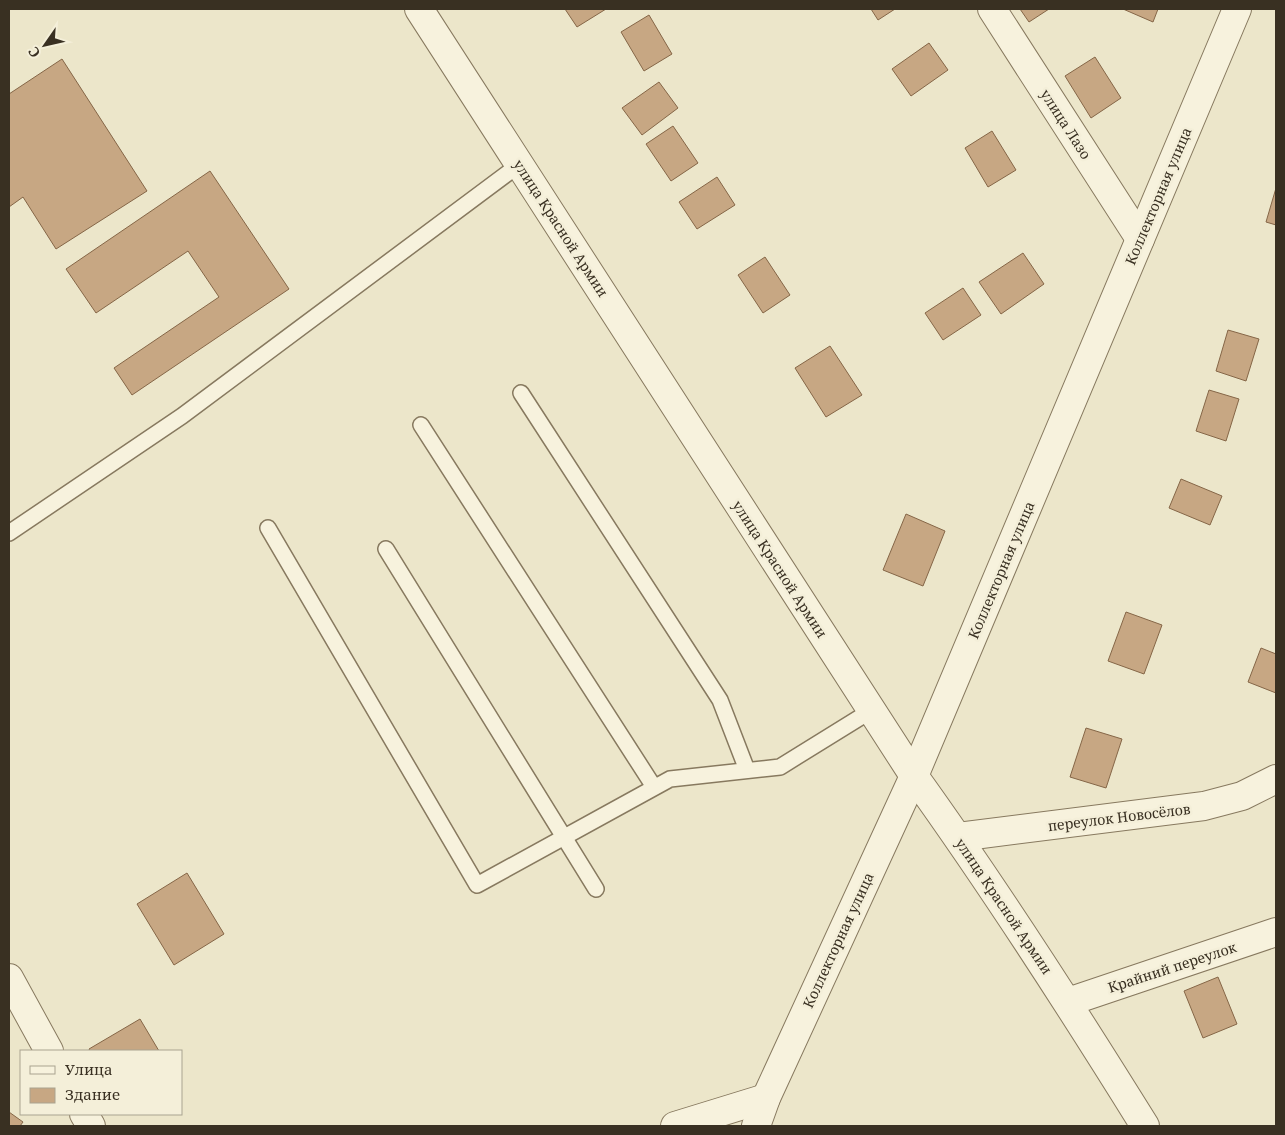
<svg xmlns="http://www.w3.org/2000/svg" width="1285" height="1135" viewBox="0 0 1285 1135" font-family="'Noto Serif',serif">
<rect width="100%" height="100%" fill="#ece6ca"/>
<g fill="#c7a783" stroke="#856647">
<path d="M 565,9 L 606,9 L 577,27 Z"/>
<path d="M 871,9 L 895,9 L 878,20 Z"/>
<path d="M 1020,9 L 1049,9 L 1029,22 Z"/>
<path d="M 1123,9 L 1158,9 L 1153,22 Z"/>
<path d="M 649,15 L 672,54 L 644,71 L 621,32 Z"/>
<path d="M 929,43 L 948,70 L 911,96 L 892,69 Z"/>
<path d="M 1095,57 L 1121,98 L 1091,118 L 1065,76 Z"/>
<path d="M 62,59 L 147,191 L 56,249 L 23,197 L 9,207 L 9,94 Z"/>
<path d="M 659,82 L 678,108 L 642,135 L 622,108 Z"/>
<path d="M 673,126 L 698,163 L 671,181 L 646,144 Z"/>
<path d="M 992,131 L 1016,170 L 988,187 L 965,148 Z"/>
<path d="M 210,171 L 289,289 L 132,395 L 114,368 L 219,297 L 188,251 L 96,313 L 66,269 Z"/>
<path d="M 717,177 L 735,205 L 697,229 L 679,202 Z"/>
<path d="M 1276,188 L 1276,225 L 1266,222 Z"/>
<path d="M 1023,253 L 1044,284 L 1001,314 L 979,282 Z"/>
<path d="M 765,257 L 790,295 L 763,313 L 738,275 Z"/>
<path d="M 963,288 L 981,315 L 943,340 L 925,313 Z"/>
<path d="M 1228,330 L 1259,339 L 1246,381 L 1216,371 Z"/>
<path d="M 830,346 L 862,395 L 826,417 L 795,368 Z"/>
<path d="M 1209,390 L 1239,399 L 1226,441 L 1196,431 Z"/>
<path d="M 1181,479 L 1222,496 L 1210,525 L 1169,508 Z"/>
<path d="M 906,514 L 945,531 L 923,586 L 883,570 Z"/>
<path d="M 1126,612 L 1162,625 L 1144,674 L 1108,661 Z"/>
<path d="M 1261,648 L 1276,654 L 1276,693 L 1248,682 Z"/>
<path d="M 1086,728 L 1122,739 L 1106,788 L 1070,777 Z"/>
<path d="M 187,873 L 224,934 L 174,965 L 137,904 Z"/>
<path d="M 1218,977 L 1237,1024 L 1203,1038 L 1184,991 Z"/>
<path d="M 140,1019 L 159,1051 L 90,1051 L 89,1049 Z"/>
<path d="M 9,1112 L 23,1122 L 20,1126 L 9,1126 Z"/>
</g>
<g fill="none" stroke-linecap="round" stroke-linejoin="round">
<defs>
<g id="service">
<path d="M 521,393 L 720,700 L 747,770"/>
<path d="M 421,425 L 654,787"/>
<path d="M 268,528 L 477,885 L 670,779 L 780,767 L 872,710"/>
<path d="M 9,533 L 182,416 L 520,164"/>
<path d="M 386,549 L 596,889"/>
</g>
<g id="minor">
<path d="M 992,9 L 1140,239"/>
<path d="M 914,776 C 996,890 1071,1007 1145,1126"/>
<path d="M 958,837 L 1204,806 L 1242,796 L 1276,779"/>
<path d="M 9,978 L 49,1051"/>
<path d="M 1068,1002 L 1276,932"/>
<path d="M 84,1114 L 91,1126"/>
<path d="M 675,1126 L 766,1098"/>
</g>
<g id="tertiary">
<path d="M 419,9 L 914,776"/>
<path d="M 756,1126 L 766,1098 L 914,776 L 1237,9"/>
</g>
</defs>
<use href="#service" stroke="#87795f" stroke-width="18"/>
<use href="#minor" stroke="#87795f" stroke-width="30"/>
<use href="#tertiary" stroke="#87795f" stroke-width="30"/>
<use href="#service" stroke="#f7f2dd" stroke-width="15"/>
<use href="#minor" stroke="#f7f2dd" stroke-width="28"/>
<use href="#tertiary" stroke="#f7f2dd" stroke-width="28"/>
</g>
<g text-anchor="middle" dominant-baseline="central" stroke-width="5" stroke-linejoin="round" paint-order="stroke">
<g font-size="14" fill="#393022" stroke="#f4efd9">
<text transform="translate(1066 124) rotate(57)">улица Лазо</text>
<text transform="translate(1158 196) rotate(-67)">Коллекторная улица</text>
<text transform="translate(561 228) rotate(57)">улица Красной Армии</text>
<text transform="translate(780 569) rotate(57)">улица Красной Армии</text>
<text transform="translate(1001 570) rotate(-67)">Коллекторная улица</text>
<text transform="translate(1119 817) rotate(-7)">переулок Новосёлов</text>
<text transform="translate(1004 906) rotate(56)">улица Красной Армии</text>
<text transform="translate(838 940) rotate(-65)">Коллекторная улица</text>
<text transform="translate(1172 967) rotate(-18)">Крайний переулок</text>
</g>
</g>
<rect width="1285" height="1135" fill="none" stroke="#393022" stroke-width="20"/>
<rect x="20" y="1050" width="162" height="65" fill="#f4efd9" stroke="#a9a390"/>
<rect x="30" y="1066" width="25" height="8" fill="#f7f2dd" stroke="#a9a390"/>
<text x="65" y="1075" font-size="15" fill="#393022">Улица</text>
<rect x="30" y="1088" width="25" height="15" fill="#c7a783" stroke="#a9a390"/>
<text x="65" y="1100" font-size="15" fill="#393022">Здание</text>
<g transform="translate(45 45) rotate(236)" stroke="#f4efd9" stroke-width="4" paint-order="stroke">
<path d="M0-4L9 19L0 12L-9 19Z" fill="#393022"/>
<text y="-8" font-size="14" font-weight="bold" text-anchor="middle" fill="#393022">С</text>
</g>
</svg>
